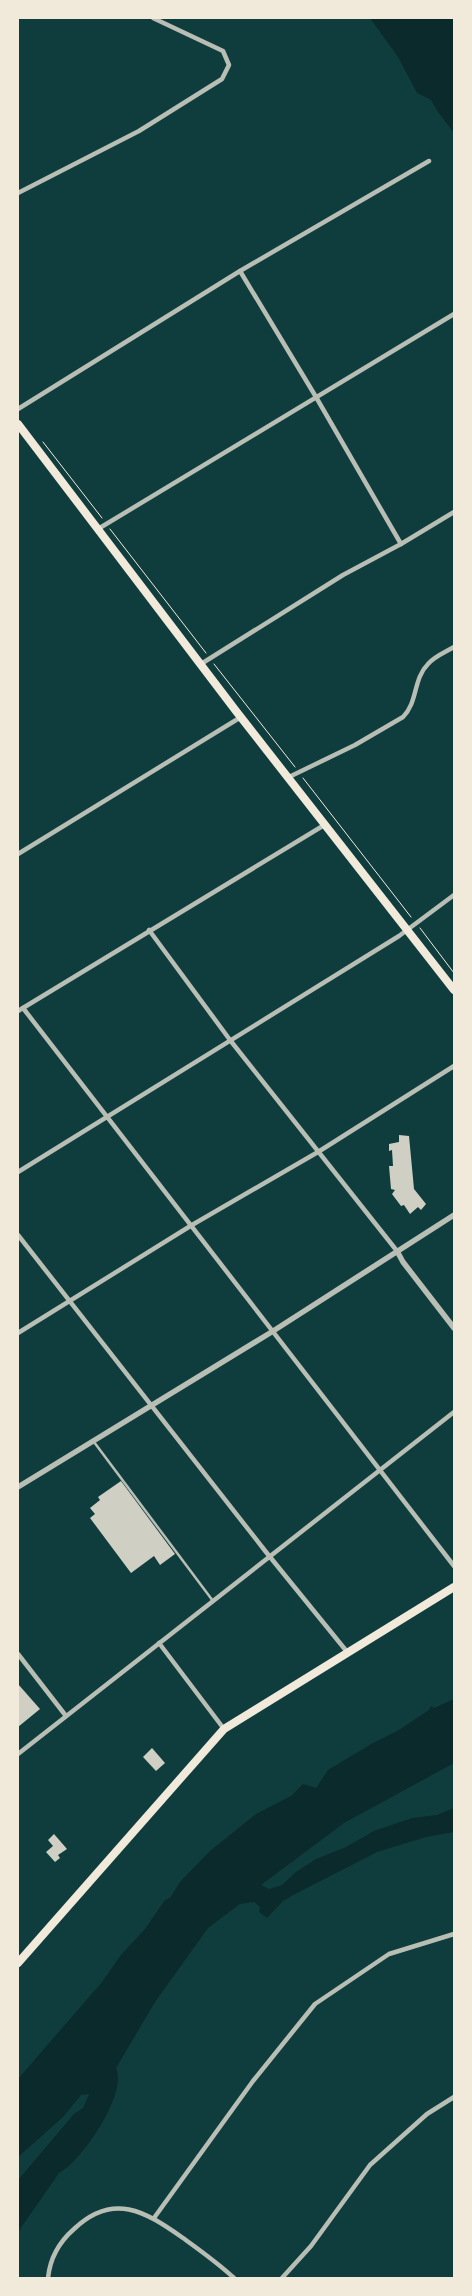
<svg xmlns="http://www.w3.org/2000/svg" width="472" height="2296" viewBox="0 0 472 2296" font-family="'Times New Roman',serif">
<rect width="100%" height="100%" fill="#0f3d3e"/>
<g fill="#0a2a2b">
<path d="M 370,18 L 454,18 L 454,133 L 438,112 L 431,100 L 417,93 L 398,57 Z"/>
<path d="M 454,1699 L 454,1763 L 344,1823 L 261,1885 L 269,1889 L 282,1885 L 296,1872 L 316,1859 L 346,1847 L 374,1831 L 412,1818 L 437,1815 L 454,1808 L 454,1832 L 426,1837 L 377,1852 L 293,1895 L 283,1901 L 267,1918 L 259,1912 L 260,1907 L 254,1902 L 240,1904 L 208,1928 L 155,2002 L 116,2068 C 128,2093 82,2161 59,2173 L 18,2232 L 18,2180 L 74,2114 L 83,2108 L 89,2094 L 81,2095 L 63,2117 L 18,2157 L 18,2079 L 102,1982 L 121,1955 L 145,1929 L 165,1900 L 170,1898 L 180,1882 L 210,1851 L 256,1814 L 291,1796 L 303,1784 L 316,1788 L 328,1770 L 373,1743 L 399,1730 L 429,1710 L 431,1706 L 434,1708 Z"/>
</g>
<g fill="#cfcfc3">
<path d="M 399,1135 L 409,1136 L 414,1189 L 426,1204 L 421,1210 L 418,1207 L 410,1214 L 404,1205 L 401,1206 L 392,1194 L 395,1190 L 391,1189 L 389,1166 L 393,1166 L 392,1150 L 389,1151 L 389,1144 L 399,1142 Z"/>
<path d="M 121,1481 L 175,1554 L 160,1565 L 154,1556 L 131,1573 L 90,1518 L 95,1514 L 90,1508 L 100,1500 L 98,1497 Z"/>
<path d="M 18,1684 L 40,1709 L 18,1727 Z"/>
<path d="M 152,1748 L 165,1763 L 156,1771 L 143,1757 Z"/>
<path d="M 54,1834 L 67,1849 L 58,1855 L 60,1858 L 55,1862 L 46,1852 L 53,1846 L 48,1840 Z"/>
</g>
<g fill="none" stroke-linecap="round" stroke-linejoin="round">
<g stroke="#f1e9da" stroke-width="1">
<path d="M 43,442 L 102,518"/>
<path d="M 110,529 L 206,653"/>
<path d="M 214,664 L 295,767"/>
<path d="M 303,778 L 411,917"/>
<path d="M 420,928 L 454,973"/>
</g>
<path stroke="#b8beb3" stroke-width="2.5" d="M 94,1442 L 213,1601"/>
<g stroke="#b8beb3" stroke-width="4.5">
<path d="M 18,193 L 139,131 L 222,79 L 229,65 L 223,51 L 153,18"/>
<path d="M 240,271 L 316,397 L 401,544"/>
<path d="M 18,409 L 240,271 L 429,161"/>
<path d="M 98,529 L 454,314"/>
<path d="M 201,664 L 343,575 L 401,544 L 454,512"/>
<path d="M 289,777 L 355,745 L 403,717 C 418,702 413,679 428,664 C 435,656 446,652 454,647"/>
<path d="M 18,854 L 241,717"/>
<path d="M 149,930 L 230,1040 L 397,1251"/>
<path d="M 23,1008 L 454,1566"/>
<path d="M 18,1011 L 326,824"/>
<path d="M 18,1172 L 399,936 L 454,895"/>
<path d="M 18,1235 L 266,1552 L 348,1653"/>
<path d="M 18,1333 L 192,1225 L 318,1152 L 454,1066"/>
<path d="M 159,1643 L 224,1729"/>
<path d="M 18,1654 L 66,1716"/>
<path d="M 18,1754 L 454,1412"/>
<path d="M 154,2218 L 253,2081 L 315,2004 L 389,1954 L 454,1934"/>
<path d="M 48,2278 C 50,2258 58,2243 74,2229 C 113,2192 145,2211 183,2238 C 201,2251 218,2263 234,2278"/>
<path d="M 282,2278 L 311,2246 L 370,2165 L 427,2114 L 454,2097"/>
</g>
<g stroke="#b8beb3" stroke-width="5.5">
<path d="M 397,1251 L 403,1262 L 454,1328"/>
<path d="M 18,1487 L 270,1333 L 454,1215"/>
</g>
<g stroke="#f1e9da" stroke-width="8">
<path d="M 18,424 L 236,711 L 454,990"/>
<path d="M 18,1963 L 224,1729 L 454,1587"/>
</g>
</g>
<rect width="472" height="2296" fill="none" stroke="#f1e9da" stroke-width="38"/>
</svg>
